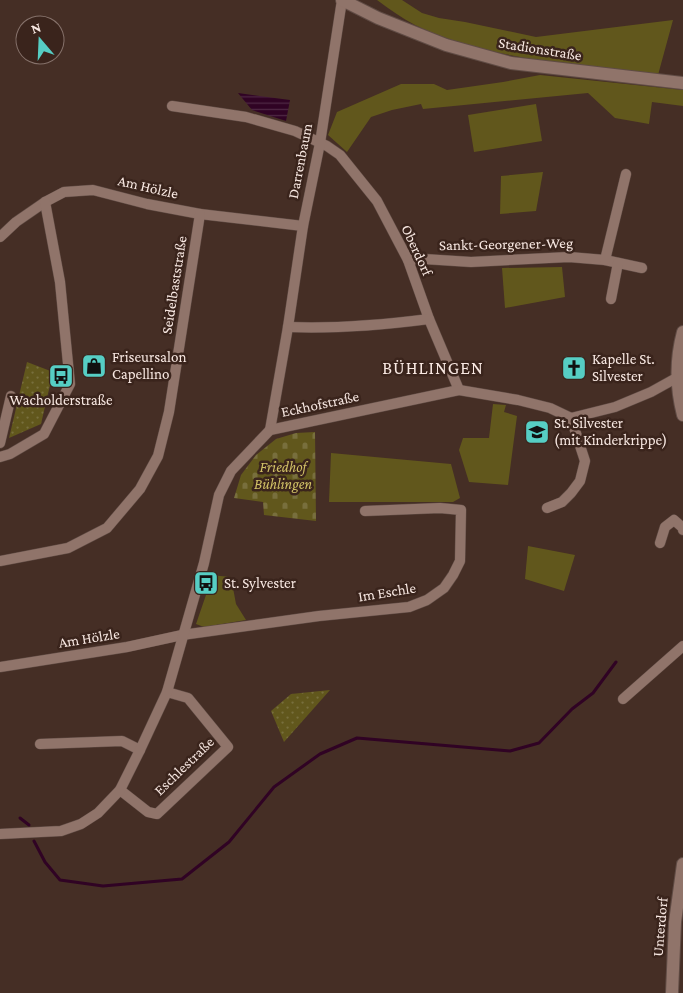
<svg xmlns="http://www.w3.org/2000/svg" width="683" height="993" viewBox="0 0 683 993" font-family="'Crimson Pro',serif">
<defs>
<pattern id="cemetery-stones" width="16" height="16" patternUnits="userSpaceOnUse" patternTransform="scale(1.25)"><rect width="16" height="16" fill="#61571c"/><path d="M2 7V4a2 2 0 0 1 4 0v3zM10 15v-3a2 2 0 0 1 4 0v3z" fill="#786f3d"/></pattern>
<pattern id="park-dots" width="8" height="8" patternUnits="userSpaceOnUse" patternTransform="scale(1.25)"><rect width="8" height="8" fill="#61571c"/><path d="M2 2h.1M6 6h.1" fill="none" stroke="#786f3d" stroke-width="1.8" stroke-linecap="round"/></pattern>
<pattern id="water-rules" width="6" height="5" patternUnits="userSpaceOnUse" patternTransform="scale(1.25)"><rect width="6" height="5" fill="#300324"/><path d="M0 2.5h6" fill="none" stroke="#4f2844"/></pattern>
</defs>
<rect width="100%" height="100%" fill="#452e25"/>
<g fill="#61571c">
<path d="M 377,0 L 402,0 L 422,13 L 439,18 L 465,22 L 536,37 L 673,20 L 658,75 C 577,64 490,61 415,25 C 402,18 389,9 377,0 Z"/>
<path d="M 540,75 L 683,90 L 683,106 L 652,102 L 649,124 L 615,118 L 588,93 L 423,109 L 421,104 L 392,110 L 371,117 L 347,152 L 328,135 L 337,112 L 401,84 L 434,84 L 447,90 L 503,82 Z"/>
<path d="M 536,104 L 542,141 L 474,152 L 468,115 Z"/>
<path d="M 543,172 L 536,211 L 500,214 L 501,176 Z"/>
<path d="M 562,267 L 565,297 L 505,308 L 502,268 Z"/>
<path d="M 493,404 L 506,405 L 504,412 L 517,416 L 508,485 L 469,482 L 459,450 L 463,438 L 489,438 Z"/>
<path d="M 331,453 L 451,464 L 460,498 L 453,502 L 329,502 Z"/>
<path d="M 528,546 L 575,555 L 564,591 L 525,579 Z"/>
<path d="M 210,575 L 231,577 L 236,604 L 246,620 L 204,627 L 196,624 L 206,595 Z"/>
</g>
<path fill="url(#cemetery-stones)" d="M 315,432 L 316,521 L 264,515 L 263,502 L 234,498 L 241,475 L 256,455 L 276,439 L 296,433 Z"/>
<g fill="url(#park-dots)">
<path d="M 27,362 L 53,372 L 41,424 L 9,438 Z"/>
<path d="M 330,690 L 284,742 L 271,711 L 291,694 Z"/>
</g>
<path fill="url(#water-rules)" d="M 238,93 L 290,100 L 286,121 L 252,110 Z"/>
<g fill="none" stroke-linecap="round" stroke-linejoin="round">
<g stroke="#300324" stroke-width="3">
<path d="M 20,818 L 29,825"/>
<path d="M 34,841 L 45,862 L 60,880 L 103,886 L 182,879 L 229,842 L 274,787 L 320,754 L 357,738 L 510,751 L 539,743 L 572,709 L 593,693 L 616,662"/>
</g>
<defs>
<g id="minor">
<path d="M 172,106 L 246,117 L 295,131 L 327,146 L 340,155 L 377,201 L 408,260 L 429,319 L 459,390"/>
<path d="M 0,237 L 16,222 L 45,202 L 64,192 L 93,190 L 147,204 L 200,214 L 303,226"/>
<path d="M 408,260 L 424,259 L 471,262 L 569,257 L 605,260 L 642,268"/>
<path d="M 605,260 L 626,174"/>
<path d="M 611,299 L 618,263"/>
<path d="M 288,327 C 336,329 382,325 429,319"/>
<path d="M 270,430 L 288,327 L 303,226 L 320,143 L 342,0"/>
<path d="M 0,443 L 11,396"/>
<path d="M 0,457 L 10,454 L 44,434 L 70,384 L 60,282 L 45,202"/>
<path d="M 547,508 L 562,502 L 571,493 L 580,481 L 585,461 L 571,418"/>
<path d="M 660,543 L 665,527 L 674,520 L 683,528 L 683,530"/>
<path d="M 0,561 L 68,548 L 107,528 L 140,489 L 158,456 L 169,412 L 200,214"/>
<path d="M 0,667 L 127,647 L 182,635 L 319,616 L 409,607 L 427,600 L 444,588 L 453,575 L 460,561 L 461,510 L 440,508 L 365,511"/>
<path d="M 623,699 L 683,646"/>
<path d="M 40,744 L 122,741 L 140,750"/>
<path d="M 120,790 L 148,812 L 157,814 L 228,747 L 188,698 L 167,692"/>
<path d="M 0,834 L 61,831 L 81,824 L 98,813 L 120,790 L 140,750 L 167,692 L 204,563 L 219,495 L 231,471 L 270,430 L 459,390 L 518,400 L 550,408 L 571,418 L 615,407 L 651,392 L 678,377"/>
</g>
<g id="tertiary">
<path d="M 342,0 L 378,18 L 446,45 L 511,63 L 683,83"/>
<path d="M 683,332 C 676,358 676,388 683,415"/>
<path d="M 672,993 L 675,922 L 683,864"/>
</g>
</defs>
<use href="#minor" stroke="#604c45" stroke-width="11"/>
<use href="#tertiary" stroke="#604c45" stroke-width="14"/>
<use href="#minor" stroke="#90746a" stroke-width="10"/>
<use href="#tertiary" stroke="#90746a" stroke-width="12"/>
</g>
<defs>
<symbol id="shop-square" viewBox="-11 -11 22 22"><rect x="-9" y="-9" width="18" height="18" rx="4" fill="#56cec4" stroke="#3a241c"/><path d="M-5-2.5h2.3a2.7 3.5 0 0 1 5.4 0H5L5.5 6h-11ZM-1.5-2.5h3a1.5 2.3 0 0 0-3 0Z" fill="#111"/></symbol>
<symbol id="church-square" viewBox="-11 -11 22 22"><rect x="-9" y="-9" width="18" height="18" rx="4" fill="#56cec4" stroke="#3a241c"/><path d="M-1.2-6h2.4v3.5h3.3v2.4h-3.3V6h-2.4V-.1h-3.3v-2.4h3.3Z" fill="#111"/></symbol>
<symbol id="bus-square" viewBox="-11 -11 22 22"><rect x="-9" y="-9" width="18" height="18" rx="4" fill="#56cec4" stroke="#3a241c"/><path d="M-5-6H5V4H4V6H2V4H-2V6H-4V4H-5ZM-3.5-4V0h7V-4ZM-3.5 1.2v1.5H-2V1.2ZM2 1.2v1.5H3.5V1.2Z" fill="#111"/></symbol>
<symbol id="school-square" viewBox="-11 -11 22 22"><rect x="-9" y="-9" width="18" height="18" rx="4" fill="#56cec4" stroke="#3a241c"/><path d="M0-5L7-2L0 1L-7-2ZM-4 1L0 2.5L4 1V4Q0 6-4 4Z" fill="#111"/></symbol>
</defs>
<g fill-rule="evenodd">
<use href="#shop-square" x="80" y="352" width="28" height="28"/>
<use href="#church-square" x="560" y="354" width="28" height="28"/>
<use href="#bus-square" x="47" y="362" width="28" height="28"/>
<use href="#school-square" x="523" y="418" width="28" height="28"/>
<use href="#bus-square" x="192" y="569" width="28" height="28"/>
</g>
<g text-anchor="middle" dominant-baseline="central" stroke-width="5" stroke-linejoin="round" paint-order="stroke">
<g font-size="15" fill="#f8e8e2" stroke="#3a241c">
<text transform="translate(540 49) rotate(9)">Stadionstraße</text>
<text transform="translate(300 161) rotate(-79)">Darrenbaum</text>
<text transform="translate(148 187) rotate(13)">Am Hölzle</text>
<text transform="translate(506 244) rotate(-1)">Sankt-Georgener-Weg</text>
<text transform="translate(417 250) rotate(65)">Oberdorf</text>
<text transform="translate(174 285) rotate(-81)">Seidelbaststraße</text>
<text transform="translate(320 404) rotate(-12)">Eckhofstraße</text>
<text transform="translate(387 592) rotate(-9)">Im Eschle</text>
<text transform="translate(89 638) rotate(-9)">Am Hölzle</text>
<text transform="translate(184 766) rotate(-44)">Eschlestraße</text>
<text transform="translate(660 927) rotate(-85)">Unterdorf</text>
</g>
<g font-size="15" fill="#f8e8e2" stroke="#3a241c" text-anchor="start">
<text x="112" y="357">Friseursalon<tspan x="112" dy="17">Capellino</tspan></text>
<text x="592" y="359">Kapelle St.<tspan x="592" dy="17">Silvester</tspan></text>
<text x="61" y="400" text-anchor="middle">Wacholderstraße</text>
<text x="554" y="423">St. Silvester<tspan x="554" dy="17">(mit Kinderkrippe)</tspan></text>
<text x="224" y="583">St. Sylvester</text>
</g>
<g font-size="15" font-style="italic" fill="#d1c166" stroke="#3a241c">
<text x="283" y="467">Friedhof<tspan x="283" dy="17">Bühlingen</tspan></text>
</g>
<g font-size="18" letter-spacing="1" fill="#f8e8e2" stroke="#3a241c">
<text x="433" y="368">BÜHLINGEN</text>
</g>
</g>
<g transform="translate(40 40) rotate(341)"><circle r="24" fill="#3a241c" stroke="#86726b"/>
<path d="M0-4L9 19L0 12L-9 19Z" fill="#56cec4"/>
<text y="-8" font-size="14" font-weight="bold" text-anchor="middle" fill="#f8e8e2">N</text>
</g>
</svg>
